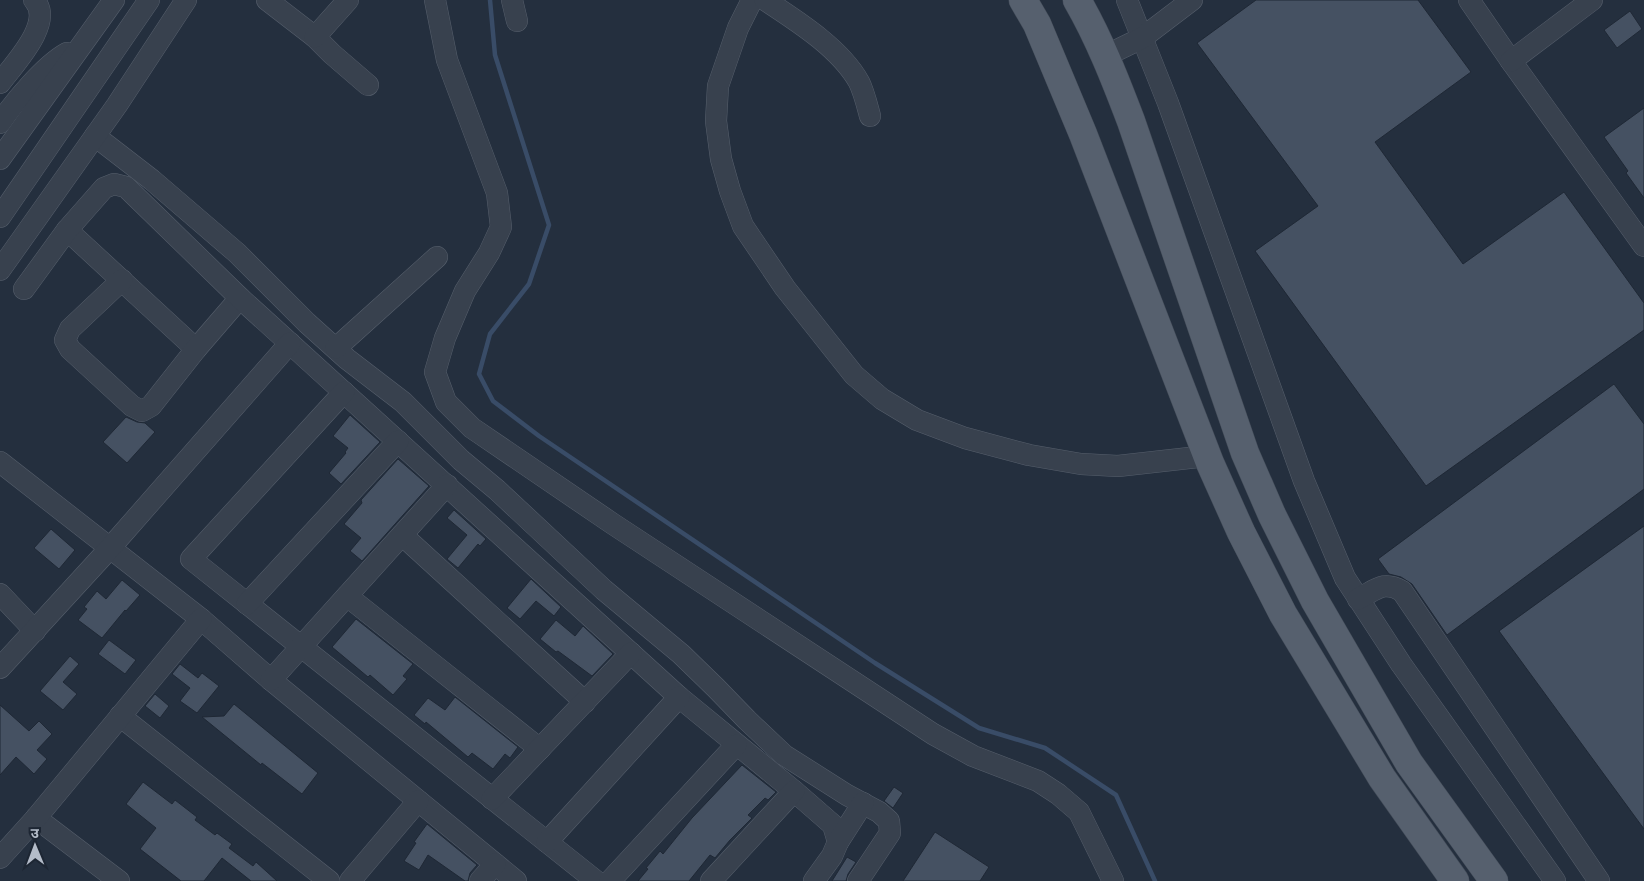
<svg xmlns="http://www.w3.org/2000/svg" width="1644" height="881" viewBox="0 0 1644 881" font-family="'DM Sans','Noto Sans Devanagari',sans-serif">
<rect width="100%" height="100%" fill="#242f3e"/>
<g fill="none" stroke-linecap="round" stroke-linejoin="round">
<path stroke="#394c67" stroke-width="4.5" d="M 490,0 L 495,55 L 549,225 L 529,284 L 490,334 L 479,374 L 493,401 L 539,436 L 875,663 L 979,728 L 1045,748 L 1116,795 L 1155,881"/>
</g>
<g fill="#455162" stroke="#1f2835">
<path d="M 1256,0 L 1418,0 L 1471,72 L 1375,142 L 1463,264 L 1564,192 L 1644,303 L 1644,330 L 1426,486 L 1255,251 L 1318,206 L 1197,43 Z"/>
<path d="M 1630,11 L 1642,29 L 1617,48 L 1604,30 Z"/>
<path d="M 1644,108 L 1644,198 L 1626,173 L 1628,171 L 1604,137 Z"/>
<path d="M 1614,384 L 1644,424 L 1644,489 L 1447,635 L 1412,584 L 1401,577 L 1389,574 L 1378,559 Z"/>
<path d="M 350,415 L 380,442 L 341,484 L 329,473 L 346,453 L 345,452 L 348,448 L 333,436 Z"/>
<path d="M 126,417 L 137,422 L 145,423 L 155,432 L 127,463 L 103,442 Z"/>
<path d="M 398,459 L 429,486 L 362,561 L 350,551 L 361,538 L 344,524 L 362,503 L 361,500 Z"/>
<path d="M 454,510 L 486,539 L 480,546 L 478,544 L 458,568 L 447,559 L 467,535 L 447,518 Z"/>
<path d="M 1644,526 L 1644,829 L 1499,631 Z"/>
<path d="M 51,529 L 75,550 L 59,569 L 34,548 Z"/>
<path d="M 531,579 L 561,607 L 554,616 L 536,601 L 520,619 L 507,608 Z"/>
<path d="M 122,580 L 140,595 L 126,611 L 125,610 L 102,638 L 78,620 L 87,609 L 84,607 L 97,591 L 106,599 Z"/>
<path d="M 356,619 L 413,664 L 403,676 L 407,679 L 393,695 L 370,675 L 368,677 L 332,647 Z"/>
<path d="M 556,620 L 575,636 L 583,626 L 613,654 L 592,676 L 558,651 L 556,652 L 540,639 Z"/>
<path d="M 109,640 L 136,660 L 125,674 L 98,654 Z"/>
<path d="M 70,656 L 79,664 L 63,682 L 77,694 L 63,710 L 40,691 Z"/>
<path d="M 180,664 L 198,678 L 202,673 L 219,686 L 197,713 L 180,701 L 190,688 L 172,674 Z"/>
<path d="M 155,694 L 169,706 L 160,718 L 145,706 Z"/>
<path d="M 455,697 L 518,747 L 510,758 L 505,754 L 493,769 L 472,753 L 468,757 L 426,722 L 425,724 L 414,715 L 428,698 L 445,710 Z"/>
<path d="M 234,704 L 318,773 L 302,794 L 262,763 L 261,765 L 202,717 L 224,716 Z"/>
<path d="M 0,705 L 29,731 L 39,721 L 52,734 L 37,750 L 47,759 L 34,774 L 16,757 L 0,775 Z"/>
<path d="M 742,765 L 776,792 L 768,800 L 765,798 L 748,815 L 752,818 L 730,840 L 715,858 L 710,855 L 689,881 L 638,881 L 648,869 L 646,868 L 660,851 L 663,854 L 692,818 Z"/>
<path d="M 143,782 L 172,804 L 175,800 L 197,817 L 195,820 L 215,835 L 217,833 L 232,844 L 229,848 L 253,866 L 256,862 L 277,881 L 251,881 L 222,858 L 204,881 L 181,881 L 140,849 L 156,828 L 126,804 Z"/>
<path d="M 894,787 L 903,793 L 893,808 L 884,801 Z"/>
<path d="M 427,824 L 477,865 L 470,873 L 468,881 L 465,881 L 428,855 L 419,870 L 404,861 L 416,843 L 414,842 Z"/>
<path d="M 935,832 L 989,867 L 980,881 L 903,881 Z"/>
<path d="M 847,857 L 856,862 L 848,874 L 846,881 L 832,881 Z"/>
</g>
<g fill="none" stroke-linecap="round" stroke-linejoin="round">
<defs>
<g id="minor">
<path d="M 267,0 L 315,37 L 332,54 L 368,85"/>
<path d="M 435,0 L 447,60 L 497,193 L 501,227 L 489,253 L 465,291 L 445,338 L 435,372 L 446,402 L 472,428 L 613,524 L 933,734 L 973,756 L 1038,781 L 1058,794 L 1079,812 L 1113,881"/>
<path d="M 512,0 L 517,21"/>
<path d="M 752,0 L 738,28 L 718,86 L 716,121 L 721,159 L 730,191 L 743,226 L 785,288 L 854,375 L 882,399 L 917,420 L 965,438 L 1029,455 L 1081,464 L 1118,466 L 1207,456"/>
<path d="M 765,0 C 797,21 840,48 859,82 C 864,92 867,105 870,116"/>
<path d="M 1127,0 L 1168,103 L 1304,481 L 1345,578 L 1401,664 L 1555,881"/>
<path d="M 1469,0 L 1511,61 L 1644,246"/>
<path d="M 315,37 L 348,0"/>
<path d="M 1105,56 L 1142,38 L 1192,0"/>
<path d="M 1511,61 L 1592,0"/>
<path d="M 0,83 C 14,64 55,22 34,0"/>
<path d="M 0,123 C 14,102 45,65 67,53"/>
<path d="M 95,136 L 152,180 L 237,253 L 307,323 L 347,359 L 403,402 L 461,460 L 497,490 L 604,590 L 681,654 L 716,688 L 747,720 L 784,755 L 847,795 L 879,812 L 889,821 L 890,833 L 858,881"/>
<path d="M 0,159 L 114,0"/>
<path d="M 0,217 L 149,0"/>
<path d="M 67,230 L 196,349"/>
<path d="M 0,270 L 117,105 L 186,0"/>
<path d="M 122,280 L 70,329 L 65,340 L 70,349 L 132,406 L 142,411 L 151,406 L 196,349 L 240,298"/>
<path d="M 24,289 L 67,230 L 104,188 L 114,184 L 126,187 L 240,298 L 679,697 L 794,791 L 833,825 L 838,842"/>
<path d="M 336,348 L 437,257"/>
<path d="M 344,392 L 191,559 L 596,881"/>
<path d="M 0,462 L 201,619 L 271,680 L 516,881"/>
<path d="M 402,535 L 585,702"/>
<path d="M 0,594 L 35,631"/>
<path d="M 347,596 L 540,749"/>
<path d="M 1358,599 C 1376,590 1383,580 1402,591 L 1599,881"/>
<path d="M 247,604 L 398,441"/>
<path d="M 0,668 L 110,548 L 290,343"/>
<path d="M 271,680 L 447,485"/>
<path d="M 120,716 L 329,881"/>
<path d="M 492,799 L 631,653"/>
<path d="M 36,818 L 119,881"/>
<path d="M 547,842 L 679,697"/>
<path d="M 0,858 L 36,818 L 201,619"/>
<path d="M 350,881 L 418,801"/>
<path d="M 480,881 L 495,864"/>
<path d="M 610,881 L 736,745"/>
<path d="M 711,881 L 794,791"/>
<path d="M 814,881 L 832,856 L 838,842 L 863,803"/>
</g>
<g id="major">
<path d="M 1023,0 L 1037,24 L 1083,134 L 1210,463 L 1241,532 L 1283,614 L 1382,778 L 1455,881"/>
<path d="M 1077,0 C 1099,38 1115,79 1131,121 L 1245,453 L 1272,515 L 1315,601 L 1409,763 L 1494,881"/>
</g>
</defs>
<use href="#minor" stroke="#565f6c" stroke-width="22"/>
<use href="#major" stroke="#414a57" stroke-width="29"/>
<use href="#minor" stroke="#38414e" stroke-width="21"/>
<use href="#major" stroke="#56606e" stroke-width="28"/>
</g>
<g transform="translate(35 846) rotate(359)" stroke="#1d2633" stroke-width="4" paint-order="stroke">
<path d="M0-4L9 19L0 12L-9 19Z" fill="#b4bcc9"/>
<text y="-8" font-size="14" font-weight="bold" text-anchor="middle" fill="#b4bcc9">उ</text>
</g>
</svg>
